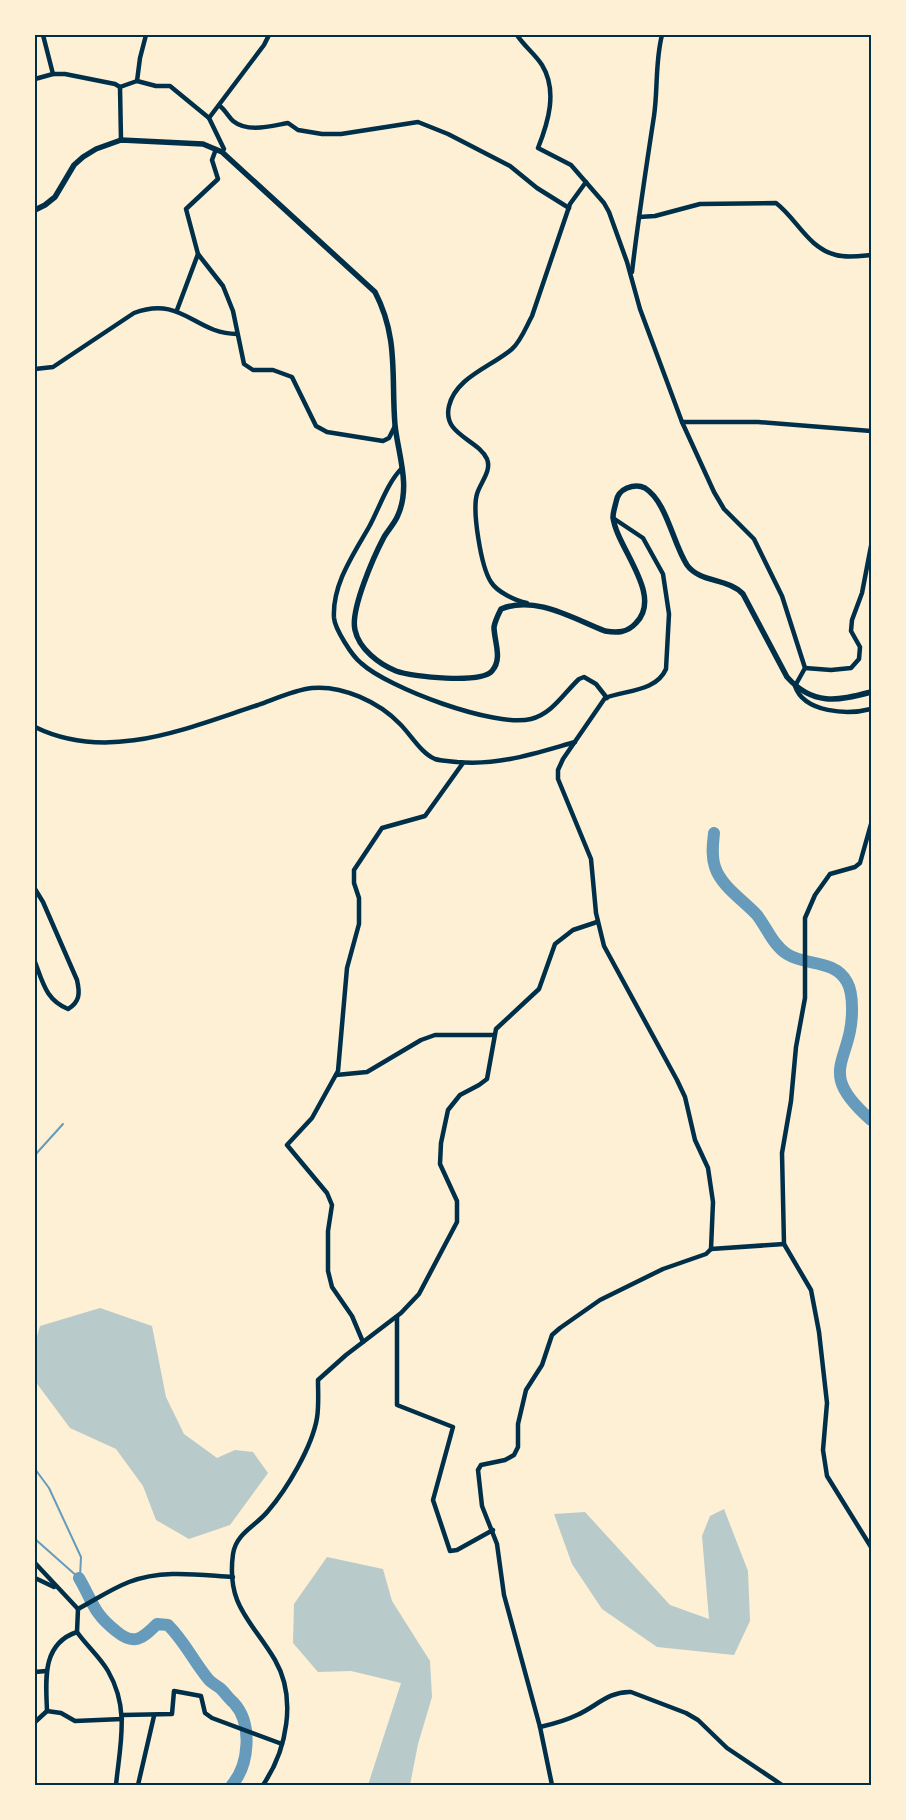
<svg xmlns="http://www.w3.org/2000/svg" width="906" height="1820" viewBox="0 0 906 1820" font-family="'Source Sans 3',sans-serif">
<rect width="100%" height="100%" fill="#fdf0d5"/>
<g fill="#b9caca">
<path d="M 100,1308 L 152,1326 L 166,1397 L 184,1434 L 217,1458 L 235,1450 L 253,1452 L 268,1473 L 230,1525 L 189,1539 L 156,1520 L 143,1486 L 116,1449 L 70,1428 L 35,1381 L 35,1343 L 40,1326 Z"/>
<path d="M 724,1509 L 748,1571 L 750,1621 L 734,1655 L 657,1647 L 602,1609 L 572,1564 L 554,1514 L 585,1512 L 670,1605 L 709,1619 L 702,1536 L 710,1516 Z"/>
<path d="M 327,1557 L 383,1569 L 392,1601 L 430,1661 L 432,1697 L 418,1744 L 410,1785 L 368,1785 L 401,1683 L 351,1671 L 318,1672 L 293,1643 L 294,1604 Z"/>
</g>
<g fill="none" stroke-linecap="round" stroke-linejoin="round">
<g stroke="#669bbc" stroke-width="2">
<path d="M 35,1155 L 63,1124"/>
<path d="M 35,1469 L 49,1488 L 81,1557 L 80,1577 L 79,1578 L 35,1539"/>
</g>
<g stroke="#669bbc" stroke-width="12">
<path d="M 714,833 C 713,844 711,855 715,867 C 721,886 743,900 757,915 C 767,928 773,945 787,954 C 805,966 835,959 847,982 C 851,989 852,1000 852,1008 C 853,1063 814,1070 871,1120"/>
<path d="M 79,1578 C 93,1602 93,1613 116,1631 C 134,1646 142,1639 157,1624 L 168,1625 C 185,1642 194,1662 209,1680 C 213,1684 218,1686 221,1689 C 226,1694 229,1699 234,1703 C 253,1724 249,1765 232,1785"/>
</g>
<g stroke="#003049" stroke-width="4.5">
<path d="M 43,35 L 53,74 L 65,74 L 115,84 L 120,87"/>
<path d="M 517,35 C 524,46 535,54 542,65 C 558,91 548,123 538,148 L 571,165 L 604,203 L 609,212 L 627,262 L 640,309 L 682,422 L 714,492 L 724,509 L 754,539 L 782,596 L 805,668 L 795,686 C 804,713 848,715 871,709"/>
<path d="M 35,79 L 53,74"/>
<path d="M 137,81 L 156,86 L 170,86 L 209,118"/>
<path d="M 120,87 L 137,81 L 140,58 L 146,35"/>
<path d="M 120,87 L 121,140"/>
<path d="M 220,106 C 225,110 228,116 233,121 C 248,133 271,126 288,123 L 298,130 L 322,134 L 341,134 L 418,122 L 448,134 L 510,166 L 537,188 L 569,208"/>
<path d="M 222,152 L 224,149 L 209,118 L 264,45 L 269,35"/>
<path d="M 639,217 L 655,216 L 700,204 L 776,203 C 797,219 808,248 836,255 C 847,258 860,256 871,255"/>
<path d="M 198,254 L 186,209 L 218,179 L 212,160 L 216,149"/>
<path d="M 632,272 C 638,220 646,168 654,116 C 658,89 655,62 662,35"/>
<path d="M 177,310 L 198,254 L 223,286 L 233,311 L 244,364 L 253,370 L 273,370 L 292,377 L 316,426 L 327,432 L 383,441 L 389,438 L 395,426"/>
<path d="M 35,369 L 53,367 L 134,313 C 182,295 195,334 237,334"/>
<path d="M 682,422 L 758,422 L 871,431"/>
<path d="M 402,468 C 387,483 379,509 369,527 C 353,555 332,585 334,618 C 335,629 352,656 361,663 C 388,688 495,728 531,719 C 552,714 564,693 579,679 L 584,677 L 596,684 L 607,698"/>
<path d="M 527,603 C 516,601 497,592 491,582 C 481,567 472,511 477,494 C 480,483 492,471 487,459 C 478,439 442,435 449,406 C 456,377 491,367 512,349 C 521,341 526,327 532,316 L 570,204 L 586,182"/>
<path d="M 805,668 L 831,670 L 851,668 L 859,659 L 860,647 L 851,631 L 852,620 L 862,593 L 871,546"/>
<path d="M 35,727 C 108,763 187,728 258,705 C 275,699 294,690 312,688 C 342,685 379,702 400,724 C 411,735 421,753 435,759 C 441,761 450,761 457,762 C 499,766 536,753 575,742"/>
<path d="M 871,824 L 860,863 L 855,867 L 830,874 L 815,895 L 805,918 L 805,998 L 796,1047 L 791,1101 L 782,1153 L 784,1244 L 811,1290 L 819,1332 L 827,1403 L 823,1450 L 827,1476 L 871,1547"/>
<path d="M 35,889 L 43,902 L 77,980 C 80,993 80,1002 68,1009 C 46,1000 43,983 35,962"/>
<path d="M 336,1075 L 367,1072 L 421,1040 L 435,1035 L 494,1035"/>
<path d="M 711,1249 L 784,1244"/>
<path d="M 397,1317 L 397,1405 L 453,1427 L 433,1500 L 450,1551 L 457,1550 L 493,1530"/>
<path d="M 363,1342 L 352,1316 L 332,1287 L 328,1271 L 328,1231 L 332,1205 L 327,1193 L 287,1145 L 312,1118 L 338,1071 L 347,968 L 359,924 L 359,898 L 354,883 L 354,870 L 382,828 L 425,816 L 463,763"/>
<path d="M 35,1563 L 78,1609"/>
<path d="M 35,1578 L 54,1587"/>
<path d="M 78,1609 L 77,1632 C 86,1645 100,1657 108,1671 C 130,1709 120,1744 116,1785"/>
<path d="M 78,1609 C 95,1600 111,1589 129,1582 C 163,1569 199,1575 233,1577"/>
<path d="M 35,1672 L 46,1671"/>
<path d="M 47,1711 L 61,1713 L 75,1721 L 122,1719"/>
<path d="M 123,1715 L 172,1714 L 174,1691 L 201,1696 L 205,1713 L 212,1718 L 282,1744"/>
<path d="M 35,1722 L 47,1711 C 46,1681 41,1644 77,1632"/>
<path d="M 540,1727 C 553,1724 565,1721 577,1715 C 596,1707 608,1691 631,1692 L 686,1713 L 698,1720 L 727,1748 L 782,1785"/>
<path d="M 138,1785 L 154,1716"/>
<path d="M 263,1785 C 287,1750 297,1698 275,1660 C 252,1621 226,1606 233,1554 C 236,1533 256,1526 268,1511 C 287,1489 312,1447 317,1418 C 319,1406 318,1392 318,1380 L 346,1355 L 401,1313 L 419,1294 L 457,1222 L 457,1201 L 440,1164 L 441,1143 L 448,1110 L 460,1095 L 479,1085 L 487,1079 L 496,1029 L 539,989 L 555,944 L 573,930 L 597,922"/>
<path d="M 552,1785 L 540,1727 L 504,1595 L 497,1544 L 482,1506 L 478,1470 L 481,1465 L 505,1460 L 514,1455 L 518,1447 L 518,1424 L 526,1390 L 542,1365 L 552,1335 L 560,1328 L 600,1300 L 663,1269 L 706,1254 L 711,1249 L 713,1202 L 708,1168 L 695,1140 L 685,1097 L 677,1080 L 604,946 L 596,913 L 591,859 L 558,779 L 558,770 L 563,759 L 605,698 C 625,690 656,692 666,669 L 669,614 L 663,574 L 643,538 L 613,518"/>
</g>
<path stroke="#003049" stroke-width="5.5" d="M 35,210 L 45,205 L 55,197 L 74,165 L 83,157 L 96,149 L 121,140 L 203,144 L 222,152 L 375,292 C 399,338 391,377 395,425 C 398,454 411,486 398,515 C 395,523 388,530 384,537 C 374,556 350,610 355,630 C 359,649 379,664 396,671 C 412,677 481,684 492,671 C 503,659 494,641 494,627 C 495,621 498,615 501,609 C 535,595 572,618 605,631 C 617,633 627,633 636,623 C 664,595 616,547 613,517 C 613,512 615,507 616,502 C 617,495 620,491 627,488 C 632,486 639,485 645,488 C 667,502 673,544 687,565 C 700,583 728,578 743,594 L 787,677 C 813,706 837,701 871,692"/>
</g>
<rect width="906" height="1820" fill="none" stroke="#fdf0d5" stroke-width="72"/>
<rect x="36" y="36" width="834" height="1748" fill="none" stroke="#003049" stroke-width="2"/>
</svg>
